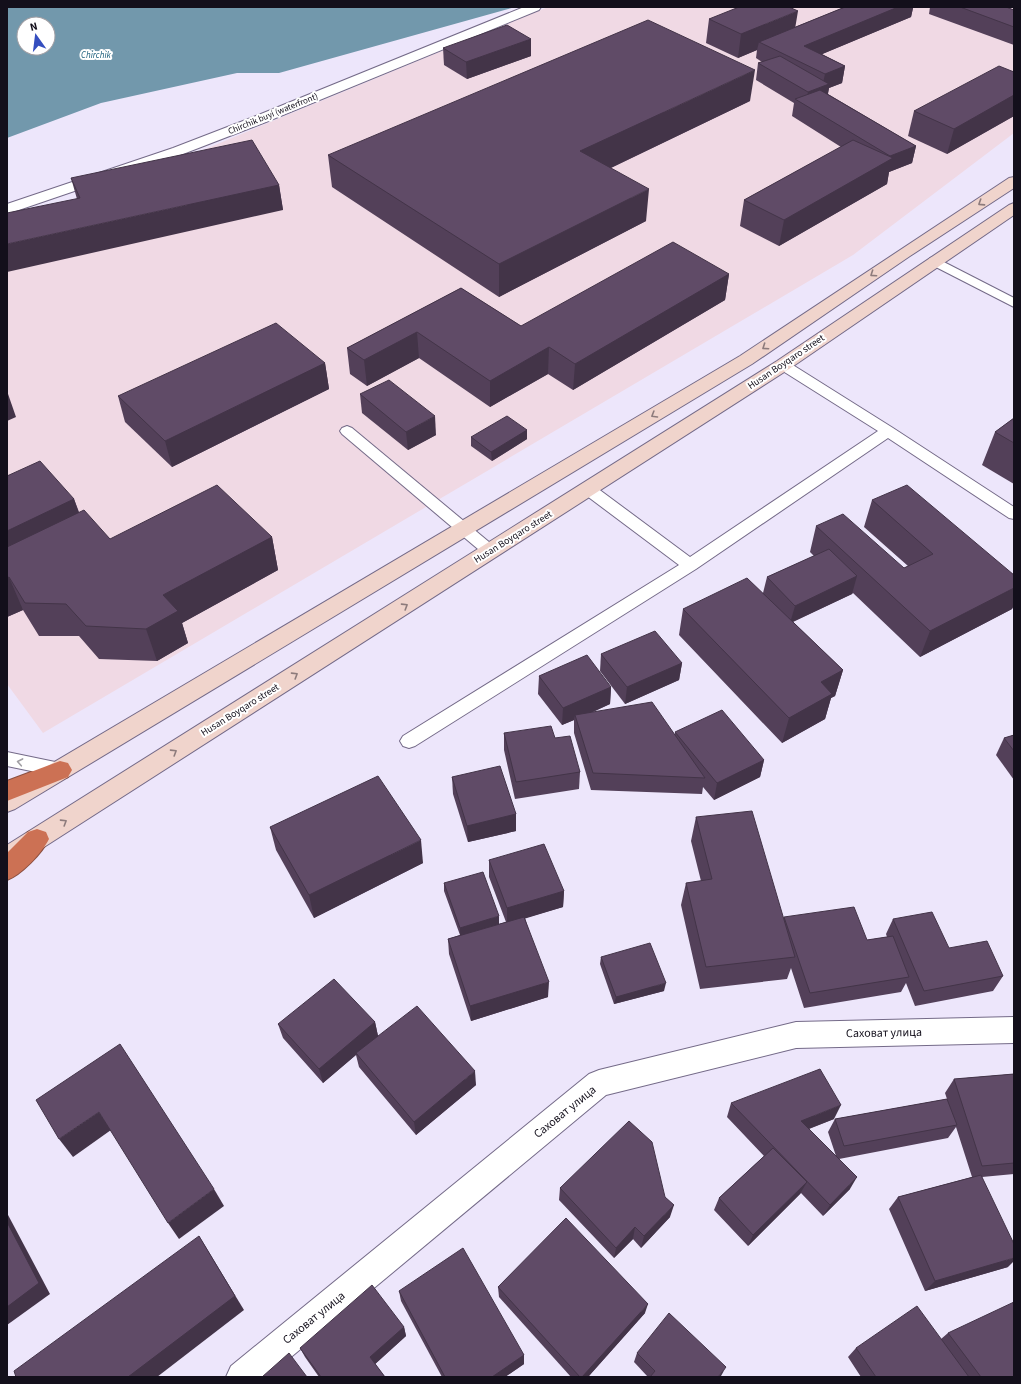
<svg xmlns="http://www.w3.org/2000/svg" width="1021" height="1384" viewBox="0 0 1021 1384" font-family="'Source Sans 3',sans-serif">
<rect width="100%" height="100%" fill="#ede6fb"/>
<path fill="#f0d9e4" d="M 548,7 L 1014,7 L 1014,133 L 853,255 L 43,733 L 7,684 L 7,226 L 46,215 Z"/>
<path fill="#7298ac" fill-rule="evenodd" d="M 7,7 L 515,7 L 279,73 L 237,73 L 101,103 L 7,138 ZM 24,24 L 48,24 L 48,48 L 24,48 Z"/>
<g fill="none" stroke-linecap="round" stroke-linejoin="round">
<defs>
<g id="lane">
<path d="M 934,257 L 1014,298 L 1014,307 L 930,264 L 928,261 L 930,258 Z"/>
<path d="M 783,361 L 788,362 L 893,428 L 1014,507 L 1014,519 L 1009,518 L 888,438 L 696,569 L 415,746 L 409,748 L 403,746 L 400,741 L 403,736 L 679,565 L 583,493 L 581,489 L 583,485 L 588,484 L 593,485 L 690,557 L 878,431 L 778,368 L 776,365 L 778,362 Z"/>
<path d="M 347,426 L 352,428 L 495,547 L 498,551 L 495,555 L 490,556 L 485,555 L 342,434 L 340,431 L 342,428 Z"/>
<path d="M 7,752 L 60,763 L 66,765 L 69,770 L 66,775 L 60,777 L 7,766 Z"/>
</g>
<g id="street">
<path d="M 524,7 L 541,7 L 539,10 L 266,122 L 183,154 L 7,214 L 7,204 L 173,148 L 256,116 Z"/>
<path d="M 1014,1017 L 1014,1043 L 796,1048 L 606,1095 L 267,1377 L 226,1377 L 231,1366 L 589,1074 L 599,1070 L 796,1022 Z"/>
</g>
<g id="secondary">
<path d="M 1014,177 L 1014,188 L 910,256 L 752,364 L 15,809 L 7,812 L 7,790 L 740,356 L 1009,178 Z"/>
<path d="M 1014,203 L 1014,215 L 789,369 L 16,865 L 7,868 L 7,845 L 777,361 L 1009,205 Z"/>
</g>
<g id="highway">
<path d="M 60,761 L 68,763 L 72,770 L 68,777 L 7,801 L 7,781 Z"/>
<path d="M 37,829 L 46,832 L 49,839 C 42,853 21,875 7,880 L 7,853 L 28,832 Z"/>
</g>
</defs>
<use href="#lane" stroke="#746a88" stroke-width="2"/>
<use href="#street" stroke="#746a88" stroke-width="2"/>
<use href="#secondary" stroke="#746a88" stroke-width="2"/>
<use href="#highway" stroke="#8b4f40" stroke-width="2"/>
<use href="#lane" fill="#fff" fill-rule="evenodd"/>
<use href="#street" fill="#fff" fill-rule="evenodd"/>
<use href="#secondary" fill="#f0d4cc" fill-rule="evenodd"/>
<use href="#highway" fill="#cc7154" fill-rule="evenodd"/>
</g>
<g fill="#534059">
<path d="M 845,7 L 915,7 L 913,8 L 911,17 L 822,54 L 845,66 L 842,83 L 829,88 L 828,94 L 916,146 L 912,163 L 889,172 L 887,184 L 779,246 L 740,226 L 744,200 L 841,147 L 792,116 L 794,103 L 756,80 L 758,63 L 762,62 L 756,58 L 757,50 L 738,58 L 706,43 L 709,19 L 795,27 Z"/>
<path d="M 930,7 L 1006,7 L 1014,10 L 1014,45 L 929,14 Z"/>
<path d="M 531,39 L 531,56 L 467,79 L 444,65 L 443,48 Z"/>
<path d="M 1014,72 L 1014,116 L 947,154 L 908,136 L 914,111 Z"/>
<path d="M 750,101 L 611,168 L 646,221 L 499,297 L 332,187 L 328,155 Z"/>
<path d="M 71,178 L 279,185 L 283,210 L 77,199 Z"/>
<path d="M 729,274 L 725,300 L 573,390 L 548,374 L 490,407 L 419,358 L 367,386 L 350,374 L 347,348 L 461,288 L 521,326 Z"/>
<path d="M 325,363 L 329,389 L 172,467 L 125,422 L 118,396 Z"/>
<path d="M 360,394 L 436,435 L 408,450 L 362,413 Z"/>
<path d="M 1014,418 L 1014,484 L 982,465 L 995,432 Z"/>
<path d="M 527,430 L 527,439 L 492,461 L 471,446 L 471,437 Z"/>
<path d="M 7,476 L 74,499 L 79,512 L 110,539 L 272,537 L 278,570 L 182,623 L 188,643 L 157,661 L 99,659 L 79,636 L 39,636 L 23,610 L 7,617 Z"/>
<path d="M 872,500 L 1014,575 L 1014,605 L 1012,609 L 920,657 L 853,593 L 852,594 L 793,622 L 843,670 L 835,696 L 831,698 L 825,719 L 782,743 L 679,635 L 683,609 L 763,593 L 767,577 L 814,556 L 810,552 L 816,526 L 904,568 L 908,566 L 864,527 Z"/>
<path d="M 601,654 L 682,663 L 679,680 L 625,704 L 600,671 Z"/>
<path d="M 539,676 L 611,687 L 610,704 L 591,713 L 675,734 L 675,732 L 764,760 L 760,777 L 714,800 L 703,787 L 702,794 L 591,790 L 574,733 L 574,720 L 562,725 L 538,694 Z"/>
<path d="M 504,733 L 555,738 L 580,772 L 579,789 L 515,799 L 504,750 Z"/>
<path d="M 1014,735 L 1014,780 L 996,755 L 1004,738 Z"/>
<path d="M 452,777 L 516,814 L 516,831 L 468,842 L 453,794 Z"/>
<path d="M 696,817 L 783,919 L 784,917 L 867,940 L 887,937 L 886,934 L 893,919 L 1003,976 L 993,991 L 915,1006 L 906,983 L 901,992 L 804,1008 L 791,968 L 787,979 L 700,989 L 681,905 L 686,883 L 701,881 L 691,841 Z"/>
<path d="M 270,827 L 423,863 L 314,918 L 276,850 Z"/>
<path d="M 489,860 L 564,891 L 563,907 L 525,918 L 548,997 L 471,1021 L 449,954 L 448,939 L 460,935 L 444,891 L 444,883 L 499,924 L 475,931 L 506,922 L 489,877 Z"/>
<path d="M 601,957 L 664,991 L 614,1004 L 600,964 Z"/>
<path d="M 375,1022 L 378,1036 L 476,1085 L 416,1135 L 359,1067 L 356,1055 L 323,1083 L 283,1038 L 278,1024 Z"/>
<path d="M 1014,1074 L 1014,1174 L 982,1177 L 1008,1267 L 925,1291 L 889,1209 L 898,1197 L 972,1177 L 956,1127 L 948,1138 L 839,1159 L 850,1189 L 823,1216 L 801,1193 L 748,1246 L 714,1210 L 719,1198 L 764,1156 L 727,1117 L 731,1103 L 834,1119 L 809,1129 L 836,1156 L 828,1132 L 835,1119 L 947,1099 L 945,1093 L 954,1079 Z"/>
<path d="M 560,1188 L 670,1217 L 641,1248 L 633,1239 L 614,1258 L 559,1200 Z"/>
<path d="M 498,1287 L 645,1313 L 588,1377 L 571,1377 L 499,1297 Z"/>
<path d="M 399,1291 L 524,1355 L 524,1364 L 505,1377 L 442,1377 L 401,1301 Z"/>
<path d="M 404,1327 L 406,1336 L 375,1364 L 385,1377 L 319,1377 L 305,1357 L 300,1348 Z"/>
<path d="M 948,1333 L 1014,1377 L 861,1377 L 848,1357 L 856,1348 L 941,1339 Z"/>
<path d="M 637,1353 L 720,1377 L 648,1377 L 634,1362 Z"/>
</g>
<g fill="#433448">
<path d="M 898,7 L 915,7 L 913,8 L 911,17 L 801,63 L 804,46 Z"/>
<path d="M 798,11 L 794,35 L 759,42 L 757,50 L 738,58 L 741,34 Z"/>
<path d="M 531,39 L 531,56 L 467,79 L 466,62 Z"/>
<path d="M 845,66 L 842,83 L 829,88 L 826,102 L 805,105 L 808,92 L 822,87 L 825,74 Z"/>
<path d="M 755,70 L 750,101 L 579,183 L 580,151 Z"/>
<path d="M 1014,95 L 1014,116 L 947,154 L 954,129 Z"/>
<path d="M 916,146 L 912,163 L 889,172 L 887,184 L 779,246 L 784,220 L 889,160 L 890,156 Z"/>
<path d="M 279,185 L 283,210 L 7,272 L 7,244 Z"/>
<path d="M 649,189 L 646,221 L 499,297 L 499,264 Z"/>
<path d="M 729,274 L 725,300 L 573,390 L 575,364 Z"/>
<path d="M 417,332 L 419,358 L 367,386 L 364,360 Z"/>
<path d="M 549,347 L 548,374 L 490,407 L 490,381 Z"/>
<path d="M 325,363 L 329,389 L 172,467 L 165,441 Z"/>
<path d="M 7,391 L 16,417 L 7,421 Z"/>
<path d="M 435,416 L 436,435 L 408,450 L 406,432 Z"/>
<path d="M 527,430 L 527,439 L 492,461 L 491,452 Z"/>
<path d="M 74,499 L 83,525 L 7,562 L 7,531 Z"/>
<path d="M 272,537 L 278,570 L 182,623 L 188,643 L 157,661 L 146,629 L 163,595 Z"/>
<path d="M 857,576 L 852,594 L 790,623 L 795,606 Z"/>
<path d="M 9,577 L 23,610 L 7,617 L 7,578 Z"/>
<path d="M 1014,588 L 1014,605 L 1012,609 L 920,657 L 930,631 Z"/>
<path d="M 682,663 L 679,680 L 625,704 L 627,687 Z"/>
<path d="M 843,670 L 835,696 L 831,698 L 825,719 L 782,743 L 789,718 L 821,682 Z"/>
<path d="M 611,687 L 610,704 L 576,719 L 575,715 L 574,720 L 562,725 L 563,708 Z"/>
<path d="M 764,760 L 760,777 L 714,800 L 717,783 Z"/>
<path d="M 516,814 L 516,831 L 468,842 L 467,826 Z"/>
<path d="M 421,840 L 423,863 L 314,918 L 309,895 Z"/>
<path d="M 564,891 L 563,907 L 507,924 L 507,908 Z"/>
<path d="M 499,916 L 499,924 L 460,936 L 460,928 Z"/>
<path d="M 549,982 L 548,997 L 471,1021 L 470,1006 Z"/>
<path d="M 666,983 L 664,991 L 614,1004 L 616,997 Z"/>
<path d="M 375,1022 L 378,1036 L 323,1083 L 319,1069 Z"/>
<path d="M 475,1071 L 476,1085 L 416,1135 L 414,1122 Z"/>
<path d="M 841,1105 L 834,1119 L 795,1134 L 801,1121 Z"/>
<path d="M 99,1112 L 111,1130 L 73,1157 L 59,1139 Z"/>
<path d="M 857,1177 L 850,1189 L 823,1216 L 830,1205 Z"/>
<path d="M 807,1182 L 800,1194 L 748,1246 L 753,1235 Z"/>
<path d="M 214,1189 L 224,1206 L 179,1239 L 168,1223 Z"/>
<path d="M 674,1205 L 670,1217 L 641,1248 L 644,1236 Z"/>
<path d="M 7,1213 L 50,1294 L 7,1325 Z"/>
<path d="M 635,1227 L 633,1239 L 614,1258 L 616,1248 Z"/>
<path d="M 199,1236 L 244,1310 L 157,1377 L 128,1377 Z"/>
<path d="M 1014,1258 L 1014,1261 L 1008,1267 L 925,1291 L 935,1281 Z"/>
<path d="M 648,1304 L 645,1313 L 588,1377 L 582,1377 Z"/>
<path d="M 404,1327 L 406,1336 L 373,1366 L 370,1357 Z"/>
<path d="M 524,1355 L 524,1364 L 505,1377 L 492,1377 Z"/>
<path d="M 726,1367 L 721,1376 L 720,1377 L 718,1377 Z"/>
</g>
<g fill="#604b67" stroke="#433448">
<path d="M 739,7 L 789,7 L 798,11 L 741,34 L 709,19 Z"/>
<path d="M 845,7 L 898,7 L 804,46 L 845,66 L 825,74 L 759,42 Z"/>
<path d="M 960,7 L 1006,7 L 1014,10 L 1014,27 Z"/>
<path d="M 648,20 L 755,70 L 580,151 L 649,189 L 499,264 L 328,155 Z"/>
<path d="M 507,25 L 531,39 L 466,62 L 443,48 Z"/>
<path d="M 780,56 L 829,84 L 808,92 L 758,63 Z"/>
<path d="M 999,66 L 1014,72 L 1014,95 L 954,129 L 914,111 Z"/>
<path d="M 820,90 L 916,146 L 890,156 L 795,99 Z"/>
<path d="M 252,140 L 279,185 L 7,244 L 7,213 L 80,198 L 71,178 Z"/>
<path d="M 853,140 L 893,158 L 784,220 L 744,200 Z"/>
<path d="M 673,242 L 729,274 L 575,364 L 549,347 L 490,381 L 417,332 L 364,360 L 347,348 L 461,288 L 521,326 Z"/>
<path d="M 276,323 L 325,363 L 165,441 L 118,396 Z"/>
<path d="M 389,380 L 435,416 L 406,432 L 360,394 Z"/>
<path d="M 507,416 L 527,430 L 491,452 L 471,437 Z"/>
<path d="M 1014,418 L 1014,443 L 995,432 Z"/>
<path d="M 40,461 L 74,499 L 7,531 L 7,476 Z"/>
<path d="M 217,485 L 272,537 L 163,595 L 178,611 L 146,629 L 86,626 L 66,604 L 25,603 L 9,577 L 7,578 L 7,547 L 84,510 L 110,539 Z"/>
<path d="M 907,485 L 1014,575 L 1014,588 L 930,631 L 816,526 L 843,514 L 904,568 L 933,554 L 872,500 Z"/>
<path d="M 829,549 L 857,576 L 795,606 L 767,577 Z"/>
<path d="M 747,578 L 843,670 L 821,682 L 832,694 L 789,718 L 683,609 Z"/>
<path d="M 655,631 L 682,663 L 627,687 L 601,654 Z"/>
<path d="M 587,655 L 611,687 L 563,708 L 539,676 Z"/>
<path d="M 652,702 L 705,778 L 593,773 L 575,715 Z"/>
<path d="M 722,710 L 764,760 L 717,783 L 675,732 Z"/>
<path d="M 551,726 L 555,738 L 570,736 L 580,772 L 516,782 L 504,733 Z"/>
<path d="M 1014,735 L 1014,751 L 1004,738 Z"/>
<path d="M 500,766 L 516,814 L 467,826 L 452,777 Z"/>
<path d="M 378,776 L 421,840 L 309,895 L 270,827 Z"/>
<path d="M 752,811 L 795,957 L 706,967 L 686,883 L 712,879 L 696,817 Z"/>
<path d="M 544,844 L 564,891 L 507,908 L 489,860 Z"/>
<path d="M 483,872 L 499,916 L 460,928 L 444,883 Z"/>
<path d="M 854,907 L 867,940 L 893,936 L 909,977 L 810,993 L 784,917 Z"/>
<path d="M 932,912 L 949,948 L 987,941 L 1003,976 L 924,991 L 893,919 Z"/>
<path d="M 524,917 L 549,982 L 470,1006 L 448,939 Z"/>
<path d="M 650,943 L 666,983 L 616,997 L 601,957 Z"/>
<path d="M 334,979 L 375,1022 L 319,1069 L 278,1024 Z"/>
<path d="M 417,1006 L 475,1071 L 414,1122 L 356,1053 Z"/>
<path d="M 120,1044 L 214,1189 L 168,1223 L 99,1112 L 59,1139 L 36,1100 Z"/>
<path d="M 820,1069 L 841,1105 L 801,1121 L 857,1177 L 830,1205 L 731,1103 Z"/>
<path d="M 1014,1074 L 1014,1163 L 982,1166 L 954,1079 Z"/>
<path d="M 947,1099 L 957,1125 L 844,1146 L 835,1119 Z"/>
<path d="M 629,1121 L 652,1142 L 665,1197 L 674,1205 L 644,1236 L 635,1227 L 616,1248 L 560,1188 Z"/>
<path d="M 773,1148 L 807,1182 L 753,1235 L 719,1198 Z"/>
<path d="M 981,1175 L 1014,1244 L 1014,1258 L 935,1281 L 898,1197 Z"/>
<path d="M 566,1218 L 648,1304 L 582,1377 L 580,1377 L 498,1287 Z"/>
<path d="M 7,1222 L 39,1283 L 7,1307 Z"/>
<path d="M 199,1236 L 235,1296 L 128,1377 L 16,1377 L 14,1371 Z"/>
<path d="M 463,1248 L 524,1355 L 492,1377 L 445,1377 L 399,1291 Z"/>
<path d="M 372,1285 L 404,1327 L 370,1357 L 385,1377 L 321,1377 L 300,1348 Z"/>
<path d="M 1014,1302 L 1014,1377 L 981,1377 L 948,1333 Z"/>
<path d="M 917,1306 L 969,1377 L 876,1377 L 856,1348 Z"/>
<path d="M 669,1313 L 726,1367 L 718,1377 L 650,1377 L 655,1371 L 637,1353 Z"/>
<path d="M 289,1353 L 307,1377 L 262,1377 Z"/>
</g>
<defs><path id="oneway-chevron" d="M-2-3.5L2.5 0L-2 3.5" fill="none" stroke-width="1.6" stroke-linecap="round" stroke-linejoin="round"/></defs>
<g stroke="#8d7b7c">
<use href="#oneway-chevron" transform="translate(981 203) rotate(147)"/>
<use href="#oneway-chevron" transform="translate(873 274) rotate(146)"/>
<use href="#oneway-chevron" transform="translate(765 347) rotate(146)"/>
<use href="#oneway-chevron" transform="translate(654 415) rotate(149)"/>
<use href="#oneway-chevron" transform="translate(405 606) rotate(-32)"/>
<use href="#oneway-chevron" transform="translate(295 675) rotate(-32)"/>
<use href="#oneway-chevron" transform="translate(174 752) rotate(-32)"/>
<use href="#oneway-chevron" transform="translate(64 822) rotate(-32)"/>
</g>
<use stroke="#a19fa4" href="#oneway-chevron" transform="translate(20 762) rotate(-169)"/>
<g text-anchor="middle" dominant-baseline="central" stroke-width="4" stroke-linejoin="round" paint-order="stroke">
<g font-size="9" font-style="italic" fill="#185c7a" stroke="#fff">
<text x="96" y="55">Chirchik</text>
</g>
<g font-size="9" fill="#130f1b" stroke="#fff">
<text transform="translate(273 114) rotate(-22)">Chirchik buyi (waterfront)</text>
</g>
<g font-size="10" fill="#130f1b" stroke="#fff">
<text transform="translate(786 362) rotate(-34)">Husan Boyqaro street</text>
<text transform="translate(513 537) rotate(-32)">Husan Boyqaro street</text>
<text transform="translate(240 710) rotate(-32)">Husan Boyqaro street</text>
</g>
<g font-size="12" fill="#130f1b" stroke="#fff">
<text transform="translate(884 1033) rotate(-1)">Саховат улица</text>
<text transform="translate(565 1112) rotate(-39)">Саховат улица</text>
<text transform="translate(314 1318) rotate(-39)">Саховат улица</text>
</g>
</g>
<rect width="1021" height="1384" fill="none" stroke="#130f1b" stroke-width="16"/>
<g transform="translate(36 36) rotate(346)"><circle r="19" fill="#ffffff" stroke="#a19fa4"/>
<path d="M0-3L7 15L0 10L-7 15Z" fill="#354ebf"/>
<text y="-6" font-size="11" font-weight="bold" text-anchor="middle" fill="#130f1b">N</text>
</g>
</svg>
